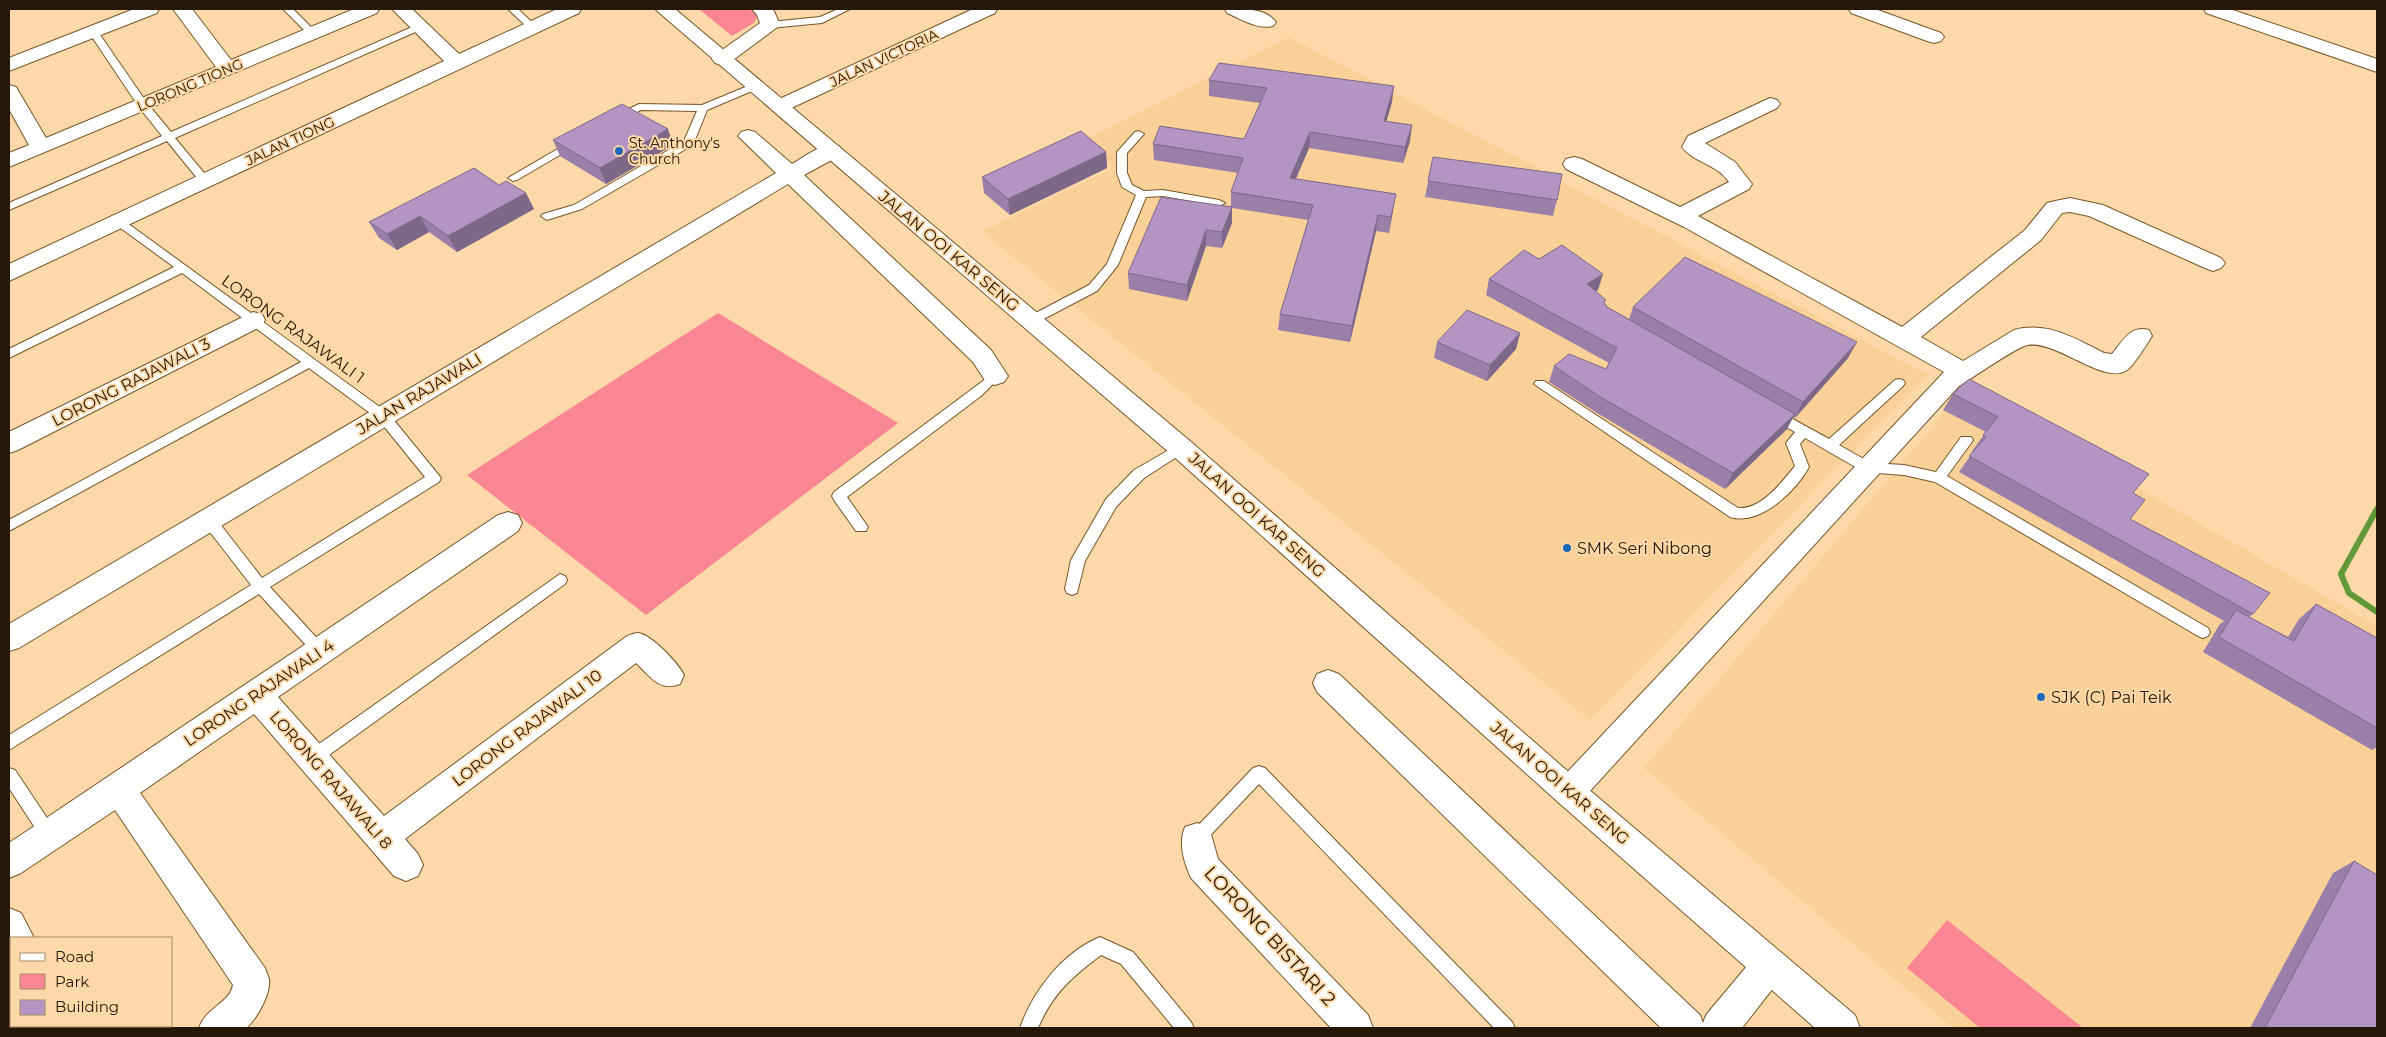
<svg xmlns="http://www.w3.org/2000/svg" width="2386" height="1037" viewBox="0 0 2386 1037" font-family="Montserrat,sans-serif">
<rect width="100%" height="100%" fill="#fdd8a8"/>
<g fill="#fad099">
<path d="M 1289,37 L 1928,375 L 1590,720 L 982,232 L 1112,168 L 1085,140 Z"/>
<path d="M 1965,388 L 2377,626 L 2377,1028 L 1953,1028 L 1644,768 Z"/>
</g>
<g fill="#fb8693">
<path d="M 699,9 L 749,9 L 758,15 L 754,23 L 732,36 Z"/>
<path d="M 718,313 L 898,423 L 646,615 L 467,475 Z"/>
<path d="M 1947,920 L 2083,1028 L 1980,1028 L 1907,968 Z"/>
</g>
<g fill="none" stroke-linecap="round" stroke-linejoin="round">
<path stroke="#629938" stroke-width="6" d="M 2377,509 L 2341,574 L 2349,593 L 2377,612"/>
<defs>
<g id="service">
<path d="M 283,9 L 293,9 L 315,31 L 315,35 L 309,35 Z"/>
<path d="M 508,9 L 518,9 L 537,27 L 529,29 Z"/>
<path d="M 838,9 L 850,9 L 822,23 L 770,28 L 765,25 L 770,22 L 820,17 Z"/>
<path d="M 419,24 L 422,25 L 422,29 L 175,138 L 209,179 L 209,183 L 201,183 L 167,141 L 9,210 L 9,203 L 162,136 L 139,107 L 88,31 L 90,29 L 96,29 L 147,103 L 171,132 Z"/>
<path d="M 755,83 L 760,86 L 759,88 L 707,110 L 693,145 L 582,209 L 547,220 L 541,216 L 543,214 L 574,205 L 684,141 L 697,111 L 641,110 L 619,121 L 614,118 L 615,116 L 639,104 L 702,105 Z"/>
<path d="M 1139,131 L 1144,134 L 1127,153 L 1127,173 L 1132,185 L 1144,191 L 1163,190 L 1219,200 L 1225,203 L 1219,206 L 1163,196 L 1146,197 L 1118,265 L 1097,291 L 1036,323 L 1028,323 L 1026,320 L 1028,317 L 1089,285 L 1107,264 L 1136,195 L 1122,187 L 1117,173 L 1117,152 L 1135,132 Z"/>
<path d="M 573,140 L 578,143 L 577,145 L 517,180 L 513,181 L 508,178 Z"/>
<path d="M 119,217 L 388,413 L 441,478 L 439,482 L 270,587 L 325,647 L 327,651 L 325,655 L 320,657 L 315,655 L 259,594 L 9,750 L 9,735 L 251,585 L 203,523 L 201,519 L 203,515 L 213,515 L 262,578 L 425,477 L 378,419 L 309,368 L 9,531 L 9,520 L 301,362 L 182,273 L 9,358 L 9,349 L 174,267 L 115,224 L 113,221 Z"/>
<path d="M 995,372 L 1001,376 L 981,396 L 847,497 L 868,527 L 866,531 L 856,531 L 834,500 L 832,496 L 834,492 Z"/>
<path d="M 1899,379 L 1903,380 L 1905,383 L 1903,386 L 1839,445 L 1871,463 L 1904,465 L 1936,472 L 1961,437 L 1971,437 L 1973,440 L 1971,443 L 1947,476 L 2208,628 L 2210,632 L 2208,636 L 2203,638 L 2198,636 L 1935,482 L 1904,475 L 1864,472 L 1805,438 L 1800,444 L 1809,467 C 1795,492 1760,526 1730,517 L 1534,384 L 1536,381 L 1544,381 L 1738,508 C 1761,510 1781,483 1795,466 L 1786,443 L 1795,432 L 1770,418 L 1769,415 L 1770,412 L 1780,412 L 1829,439 L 1895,380 Z"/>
<path d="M 1181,443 L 1188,448 L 1186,451 L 1144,478 L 1116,507 L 1085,561 L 1077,593 L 1072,595 L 1067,593 L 1065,589 L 1071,560 L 1106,499 L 1134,470 Z"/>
<path d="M 560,574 L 565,576 L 567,580 L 565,584 L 318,763 L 312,765 L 306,763 L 304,758 L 306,753 Z"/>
<path d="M 1259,766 L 1265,768 L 1512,1022 L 1515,1028 L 1494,1028 L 1259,784 L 1203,843 L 1197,846 L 1191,843 L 1189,838 L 1191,833 L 1253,768 Z"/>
<path d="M 9,768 L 15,770 L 55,830 L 57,835 L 55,840 L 49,843 L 43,840 L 9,788 Z"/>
<path d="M 1100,937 L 1133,952 L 1191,1022 L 1194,1028 L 1174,1028 L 1121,964 L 1101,955 C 1072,977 1053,993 1038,1028 L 1020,1028 C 1033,991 1062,953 1100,937 Z"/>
</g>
<g id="minor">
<path d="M 134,9 L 159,9 L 157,13 L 9,71 L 9,58 Z"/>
<path d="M 173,9 L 192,9 L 231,60 L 354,9 L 379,9 L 377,13 L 9,167 L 9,153 L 29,145 L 9,109 L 9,85 L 16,87 L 46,138 L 216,67 Z"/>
<path d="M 392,9 L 412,9 L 459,54 L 557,9 L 581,9 L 579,13 L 9,281 L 9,264 L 444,61 Z"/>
<path d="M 752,9 L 773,9 L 780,25 L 729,63 L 722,65 L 715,63 L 712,59 L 715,55 L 760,23 L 757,15 Z"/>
<path d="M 1225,9 C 1241,9 1265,7 1276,22 L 1273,26 C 1258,30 1241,19 1227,13 Z"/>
<path d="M 1849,9 L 1875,9 L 1941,33 L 1944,37 L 1941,41 L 1934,43 L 1927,41 L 1851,13 Z"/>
<path d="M 2204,9 L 2230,9 L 2377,59 L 2377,72 L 2206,13 Z"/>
<path d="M 1770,98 L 1777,100 L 1780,104 L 1777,108 L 1705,143 L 1735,162 L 1752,184 L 1749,189 L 1698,216 L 1902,327 L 2025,230 L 2047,203 L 2055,201 L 2070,198 L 2103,205 L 2221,258 L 2225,263 L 2221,268 L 2213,271 L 2205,268 L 2089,216 L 2070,212 L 2062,213 L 2041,240 L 1921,337 L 1963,361 L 2014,330 C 2048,321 2076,339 2104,353 L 2112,354 C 2123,341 2130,325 2149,330 L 2152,336 C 2147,344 2134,365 2127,370 C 2104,386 2057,340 2028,345 C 2018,346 1971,379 1959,386 L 1580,802 L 1569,807 L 1558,802 L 1553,792 L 1558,782 L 1944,372 L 1684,227 L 1566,169 L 1563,164 L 1566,159 L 1574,157 L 1582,159 L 1680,207 L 1729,182 C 1717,164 1693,162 1682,147 L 1688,136 Z"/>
<path d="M 748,130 L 755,132 L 792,164 C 806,156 822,142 839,146 L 842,151 L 839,156 L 804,175 L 991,350 L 1008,376 L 1004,382 L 995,385 L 986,382 L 973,362 L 788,184 L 19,648 L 9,651 L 9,624 L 776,173 L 738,136 L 741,132 Z"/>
<path d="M 253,312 L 262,314 L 265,320 L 262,326 L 18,450 L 9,453 L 9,432 Z"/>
<path d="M 508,512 L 518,515 L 522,523 L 518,531 L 278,697 L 384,816 L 627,636 C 630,635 635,633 638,633 C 651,634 679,664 684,675 L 680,684 C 659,692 650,676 636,663 L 405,839 L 418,854 L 423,865 L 418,876 L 406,881 L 394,876 L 254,714 L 140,793 L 265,968 C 266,972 269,977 269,980 C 271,994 256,1020 246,1028 L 199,1028 C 207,1006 229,1004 233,985 L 115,810 L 21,873 L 9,878 L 9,843 L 498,515 Z"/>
<path d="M 1328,670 L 1339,674 L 1700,1015 L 1703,1023 L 1706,1015 L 1757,954 L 1769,949 L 1781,954 L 1787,966 L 1781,978 L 1742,1028 L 1661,1028 L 1317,692 L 1313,683 L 1317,674 Z"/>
<path d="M 1197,823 L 1209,827 L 1218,859 L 1368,1015 L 1373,1028 L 1331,1028 L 1191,878 C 1184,862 1178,844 1185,827 Z"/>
<path d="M 9,908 L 21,913 L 34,938 L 11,938 L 11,953 L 9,952 Z"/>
<path d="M 50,1026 L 87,1026 L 88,1028 L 51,1028 Z"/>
</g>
<path id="tertiary" d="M 973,9 L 997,9 L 995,13 L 787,110 L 780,112 L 773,110 L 770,106 L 773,102 Z"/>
<path id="secondary" d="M 655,9 L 675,9 L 1190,441 L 1580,782 L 1855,1015 L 1860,1028 L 1815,1028 L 1558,802 L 1172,455 Z"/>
</defs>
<use href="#service" stroke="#765729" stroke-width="2"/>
<use href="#minor" stroke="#765729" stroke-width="2"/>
<use href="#tertiary" stroke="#765729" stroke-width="2"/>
<use href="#secondary" stroke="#765729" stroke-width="2"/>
<use href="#service" fill="#fff" fill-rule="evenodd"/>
<use href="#minor" fill="#fff" fill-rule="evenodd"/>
<use href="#tertiary" fill="#fff" fill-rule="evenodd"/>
<use href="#secondary" fill="#fff" fill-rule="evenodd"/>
</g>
<g fill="#9a7fa8">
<path d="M 1209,80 L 1392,102 L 1386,121 L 1410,141 L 1403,163 L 1309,148 L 1296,179 L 1393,210 L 1389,233 L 1376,231 L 1350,342 L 1278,330 L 1280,314 L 1308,220 L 1232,208 L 1232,223 L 1222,248 L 1206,246 L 1187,301 L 1129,289 L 1128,273 L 1231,206 L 1231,192 L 1238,173 L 1154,160 L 1153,144 L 1244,139 L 1260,103 L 1209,96 Z"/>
<path d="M 553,140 L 673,145 L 606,184 L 560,156 Z"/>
<path d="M 1106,152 L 1107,168 L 1010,215 L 984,193 L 982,177 Z"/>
<path d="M 1433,157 L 1557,200 L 1553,216 L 1425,197 Z"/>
<path d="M 499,185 L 534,209 L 457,252 L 429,232 L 397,250 L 379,238 L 369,222 Z"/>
<path d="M 1539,259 L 1598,290 L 1596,291 L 1607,307 L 1629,319 L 1633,307 L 1848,358 L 1795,418 L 1793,417 L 1787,429 L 1725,489 L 1597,413 L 1549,382 L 1554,366 L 1606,369 L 1609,363 L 1486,295 L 1489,279 Z"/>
<path d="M 1520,333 L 1516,349 L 1487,381 L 1434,358 L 1437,342 Z"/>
<path d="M 1969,379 L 2133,493 L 2130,519 L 2253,614 L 2249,617 L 2288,637 L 2299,619 L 2316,604 L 2377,638 L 2377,747 L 2372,750 L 2203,652 L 2220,624 L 2224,621 L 1959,472 L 1973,452 L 1972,451 L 1986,432 L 1943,410 L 1953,394 Z"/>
<path d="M 2354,861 L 2377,1028 L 2250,1028 L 2333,873 Z"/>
</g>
<g fill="#7d6888">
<path d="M 1394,86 L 1392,102 L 1382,137 L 1384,121 Z"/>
<path d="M 1412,125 L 1410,141 L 1403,163 L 1405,147 Z"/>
<path d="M 668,129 L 673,145 L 606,184 L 600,168 Z"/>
<path d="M 1310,132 L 1309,148 L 1289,194 L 1290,178 Z"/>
<path d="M 1106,152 L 1107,168 L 1010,215 L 1008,199 Z"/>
<path d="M 526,193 L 534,209 L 457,252 L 448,236 Z"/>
<path d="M 1396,194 L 1393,210 L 1389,233 L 1391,217 Z"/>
<path d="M 1232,207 L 1232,223 L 1222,248 L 1222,232 Z"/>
<path d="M 1378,215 L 1376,231 L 1350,342 L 1352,326 Z"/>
<path d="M 420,216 L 429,232 L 397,250 L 387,234 Z"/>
<path d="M 1206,230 L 1206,246 L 1187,301 L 1187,285 Z"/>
<path d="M 1603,274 L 1598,290 L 1582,300 L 1587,284 Z"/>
<path d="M 1520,333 L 1516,349 L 1487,381 L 1490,365 Z"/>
<path d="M 1857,342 L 1848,358 L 1795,418 L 1803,402 Z"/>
<path d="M 1795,414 L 1787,429 L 1725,489 L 1733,473 Z"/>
</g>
<g fill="#b394c3" stroke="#7d6888">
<path d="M 1219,63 L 1394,86 L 1384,121 L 1412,125 L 1405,147 L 1310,132 L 1290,178 L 1396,194 L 1391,217 L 1378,215 L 1352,326 L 1280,314 L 1313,205 L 1231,192 L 1243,158 L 1153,144 L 1160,126 L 1244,139 L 1267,88 L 1209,80 Z"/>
<path d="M 622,104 L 668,129 L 600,168 L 553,140 Z"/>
<path d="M 1081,131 L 1106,152 L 1008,199 L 982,177 Z"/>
<path d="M 1433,157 L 1562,174 L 1557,200 L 1428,181 Z"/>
<path d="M 474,168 L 499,185 L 506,181 L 526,193 L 448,236 L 420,216 L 387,234 L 369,222 Z"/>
<path d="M 1161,197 L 1232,207 L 1222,232 L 1206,230 L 1187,285 L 1128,273 Z"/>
<path d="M 1562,245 L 1603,274 L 1587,284 L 1606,300 L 1604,302 L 1607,307 L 1795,414 L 1733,473 L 1602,398 L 1554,366 L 1569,354 L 1606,369 L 1617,348 L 1489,279 L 1524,250 L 1539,259 Z"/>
<path d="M 1685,257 L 1857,342 L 1803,402 L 1633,307 Z"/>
<path d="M 1467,310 L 1520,333 L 1490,365 L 1437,342 Z"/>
<path d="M 1969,379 L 2149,474 L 2133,493 L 2145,500 L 2130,519 L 2270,593 L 2253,614 L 1969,456 L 1986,437 L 1983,435 L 1998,417 L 1953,394 Z"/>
<path d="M 2316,604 L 2377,638 L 2377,728 L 2219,637 L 2236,610 L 2294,641 Z"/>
<path d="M 2354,861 L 2377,875 L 2377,1028 L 2265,1028 Z"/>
</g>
<g fill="#2069b9" stroke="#fdd8a8" stroke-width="2">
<circle cx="619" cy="151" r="5"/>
<circle cx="1567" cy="548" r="5"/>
<circle cx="2041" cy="697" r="5"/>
</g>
<g text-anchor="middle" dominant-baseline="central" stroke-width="4" stroke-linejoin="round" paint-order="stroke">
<g font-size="14" fill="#251806" stroke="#fdd8a8">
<text transform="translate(884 58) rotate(-25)">JALAN VICTORIA</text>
<text transform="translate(190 85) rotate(-23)">LORONG TIONG</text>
<text transform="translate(290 141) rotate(-25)">JALAN TIONG</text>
</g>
<g font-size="14" fill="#251806" stroke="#fdd8a8" text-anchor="start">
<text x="629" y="143">St. Anthony's<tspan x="629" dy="16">Church</tspan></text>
</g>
<g font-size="16" fill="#251806" stroke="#fdd8a8">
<text transform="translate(949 251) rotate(40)">JALAN OOI KAR SENG</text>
<text transform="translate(293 329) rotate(36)">LORONG RAJAWALI 1</text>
<text transform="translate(131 382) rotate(-27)">LORONG RAJAWALI 3</text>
<text transform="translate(419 394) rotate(-31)">JALAN RAJAWALI</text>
<text transform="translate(1257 515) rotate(42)">JALAN OOI KAR SENG</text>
<text transform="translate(259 693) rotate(-34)">LORONG RAJAWALI 4</text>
<text transform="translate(527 728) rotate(-37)">LORONG RAJAWALI 10</text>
<text transform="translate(331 780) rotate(49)">LORONG RAJAWALI 8</text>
<text transform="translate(1560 783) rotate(41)">JALAN OOI KAR SENG</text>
</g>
<g font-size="16" fill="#251806" stroke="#fdd8a8" text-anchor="start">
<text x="1577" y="548">SMK Seri Nibong</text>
<text x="2051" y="697">SJK (C) Pai Teik</text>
</g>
<g font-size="19" fill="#251806" stroke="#fdd8a8">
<text transform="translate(1270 936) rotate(47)">LORONG BISTARI 2</text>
</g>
</g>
<rect width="2386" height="1037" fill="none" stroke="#251806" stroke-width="20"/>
<rect x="10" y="937" width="162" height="90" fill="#fdd8a8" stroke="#a78b67"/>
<rect x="20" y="953" width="25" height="8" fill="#ffffff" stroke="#a78b67"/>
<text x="55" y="962" font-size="15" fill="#251806">Road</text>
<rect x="20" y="974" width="25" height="15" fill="#fb8693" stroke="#a78b67"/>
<text x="55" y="987" font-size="15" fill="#251806">Park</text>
<rect x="20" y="1000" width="25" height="15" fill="#b394c3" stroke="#a78b67"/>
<text x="55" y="1012" font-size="15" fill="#251806">Building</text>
</svg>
